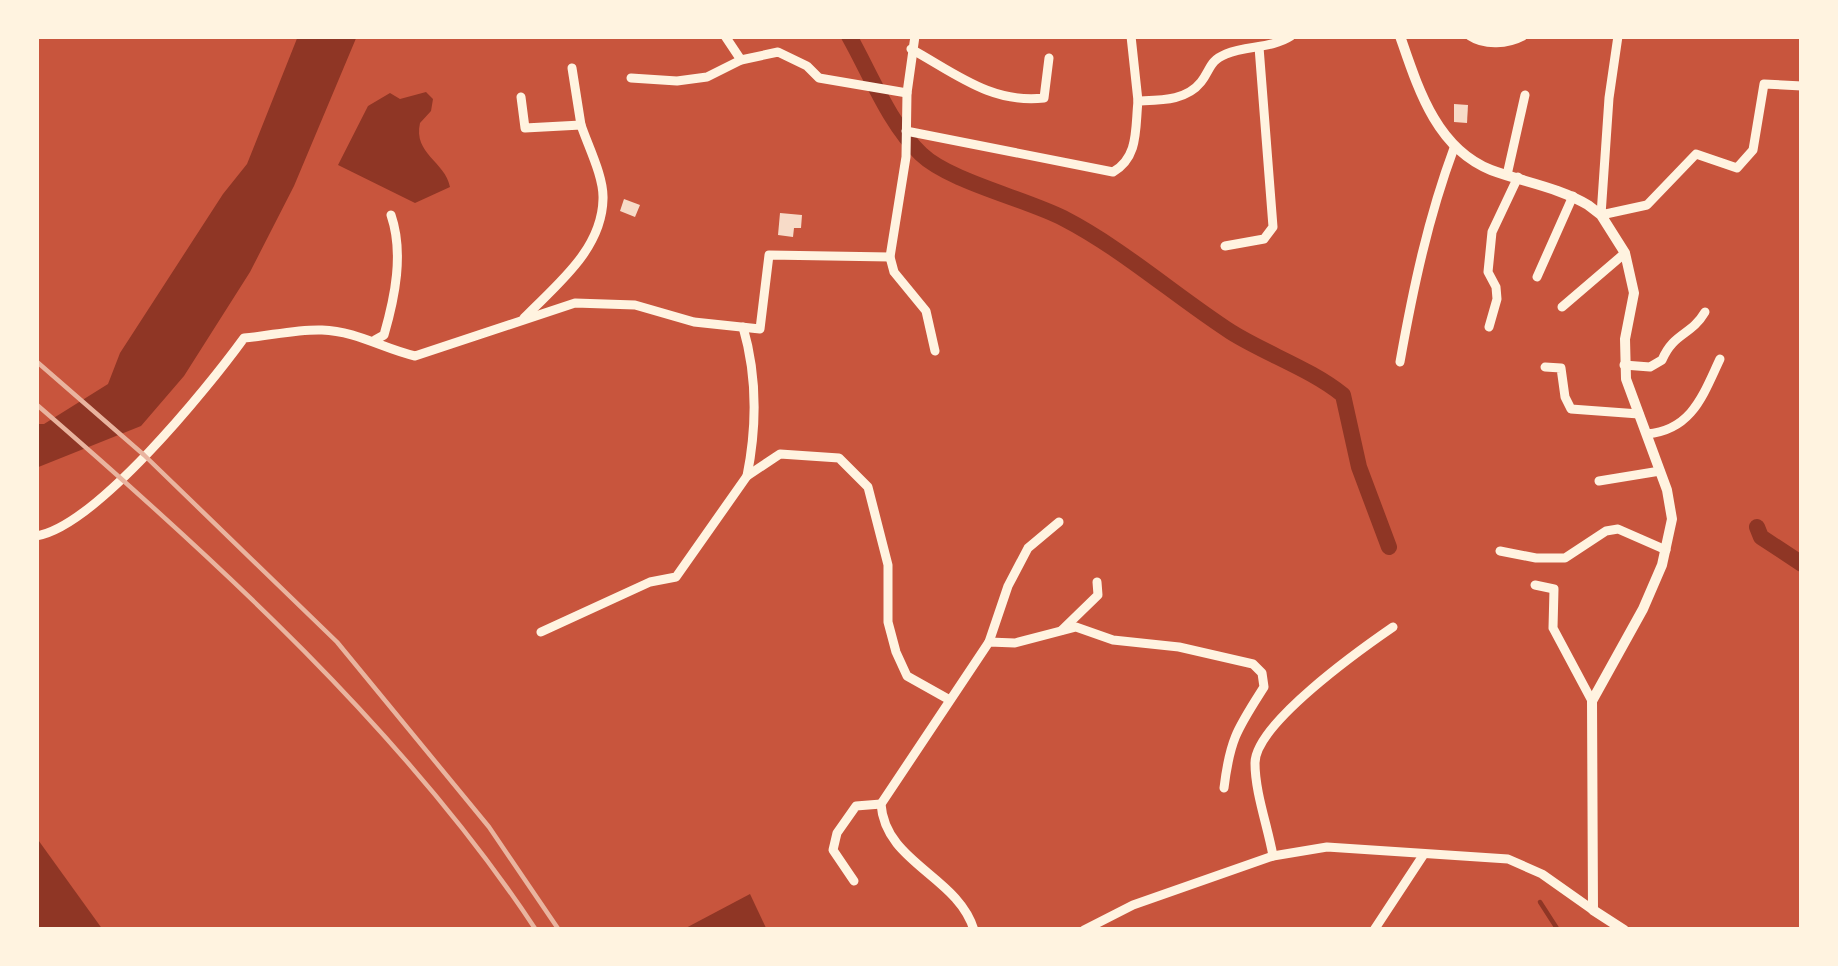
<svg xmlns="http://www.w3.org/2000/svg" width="1838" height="966" viewBox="0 0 1838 966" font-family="Arial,sans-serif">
<rect width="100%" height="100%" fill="#c8553d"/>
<g fill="#8f3625">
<path d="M 298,36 L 357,36 L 294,186 L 250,272 L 184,376 L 141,426 L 36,468 L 36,424 L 44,424 L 108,384 L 120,353 L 223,194 L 247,164 Z"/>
<path d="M 426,92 L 433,99 L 431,111 L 420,123 C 413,154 445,161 450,187 L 415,203 L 338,165 L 368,106 L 390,93 L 400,99 Z"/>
<path d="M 36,837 L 103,930 L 36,930 Z"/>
<path d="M 750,894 L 767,930 L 682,930 Z"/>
</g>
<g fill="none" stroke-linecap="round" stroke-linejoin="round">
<path stroke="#8f3625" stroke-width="4.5" d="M 1540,902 L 1558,930"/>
<g stroke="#8f3625" stroke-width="16">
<path d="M 849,36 C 871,75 889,123 921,154 C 949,181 1023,198 1063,218 C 1123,249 1174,295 1231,332 C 1266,354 1311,369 1343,395 L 1359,467 L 1389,547"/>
<path d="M 1757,527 L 1761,537 L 1802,564"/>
</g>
</g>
<g fill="#f7dbc8">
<path d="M 1454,104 L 1468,105 L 1467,123 L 1454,122 Z"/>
<path d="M 624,199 L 640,205 L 635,217 L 620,211 Z"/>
<path d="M 780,213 L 802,215 L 801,228 L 794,228 L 793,237 L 778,235 Z"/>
</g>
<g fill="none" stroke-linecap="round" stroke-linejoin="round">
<g stroke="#fff3e0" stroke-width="9">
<path d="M 725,36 L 741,60"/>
<path d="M 915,36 L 907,93 L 906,157 L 890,257 L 894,272 L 926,311 L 935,351"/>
<path d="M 1131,36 L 1138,101"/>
<path d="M 1470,36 C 1485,46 1508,44 1523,36"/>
<path d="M 1618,36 L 1609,98 L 1601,215 L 1647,205 L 1696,154 L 1737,168 L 1753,150 L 1764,84 L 1802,86"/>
<path d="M 911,49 C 955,73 991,104 1044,98 L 1049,58"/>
<path d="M 572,68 L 581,125"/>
<path d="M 631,78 L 677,81 L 707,77 L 741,60 L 778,52 L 807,66 L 819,78 L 907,93"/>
<path d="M 521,97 L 525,128 L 581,125 C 588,146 604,177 603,199 C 602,250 556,285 524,318"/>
<path d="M 906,131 L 1113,172 C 1139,157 1135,129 1138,101 C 1160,100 1186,101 1201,82 C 1211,69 1209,61 1226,54 C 1247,45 1271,49 1291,36"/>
<path d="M 1507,175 L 1525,95"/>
<path d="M 1225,246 L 1264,239 L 1273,227 L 1259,47"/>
<path d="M 1537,277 L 1573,196"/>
<path d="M 1562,307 L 1625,253"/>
<path d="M 743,327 C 757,375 757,426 747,476"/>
<path d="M 1489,327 L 1497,299 L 1496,287 L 1488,272 L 1492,232 L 1518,177"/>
<path d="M 375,340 L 384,335 C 395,297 404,253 391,215"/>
<path d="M 1400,362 C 1413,289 1428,218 1454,148"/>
<path d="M 1624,365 L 1650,367 L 1662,360 C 1674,332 1691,336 1705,312"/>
<path d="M 1545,367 L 1561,368 L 1565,397 L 1571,409 L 1639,414"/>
<path d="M 1647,434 C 1692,430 1703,395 1720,359"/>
<path d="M 1599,481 L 1660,471"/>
<path d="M 36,536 C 95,527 207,389 244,338 C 269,336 297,329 322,330 C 356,331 384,349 415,356 L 575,303 L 635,305 L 694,322 L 760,329 L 769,255 L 890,257"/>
<path d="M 1500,551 L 1536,558 L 1565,558 L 1606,531 L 1618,529 L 1666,550"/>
<path d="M 1535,585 L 1554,589 L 1553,628 L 1592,701"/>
<path d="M 1062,630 L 1098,595 L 1097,582"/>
<path d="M 541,632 L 650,582 L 676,577 L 747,476 L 780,454 L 839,458 L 868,487 L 888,565 L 888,622 L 896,652 L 907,676 L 948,699"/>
<path d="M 989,642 L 1008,586 L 1028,548 L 1059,522"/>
<path d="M 1273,856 C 1268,827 1255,793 1255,763 C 1255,724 1361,649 1393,627"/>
<path d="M 854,881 L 833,850 L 837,833 L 856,806 L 881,804"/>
<path d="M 974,930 C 958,876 885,863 881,804 L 989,642 L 1015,643 L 1076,627 L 1113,640 L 1179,647 L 1253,664 L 1262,673 L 1264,687 C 1238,728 1230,738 1224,788"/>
<path d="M 1084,930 L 1133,905 L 1273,856 L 1327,847 L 1508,859 L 1542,874 L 1593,910"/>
<path d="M 1374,930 L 1424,854"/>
</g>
<path stroke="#fff3e0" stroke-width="10" d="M 1400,36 C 1418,88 1436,148 1491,170 C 1523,182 1558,187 1588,205 L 1601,215 L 1625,253 L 1634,293 L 1625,339 L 1626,379 L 1667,490 L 1672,519 L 1662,565 L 1643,609 L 1592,701 L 1593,910 L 1624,930"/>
<g stroke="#e9b49f" stroke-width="4.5">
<path d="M 36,361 L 144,455 L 337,642 L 489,827 L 559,930"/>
<path d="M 36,404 C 213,557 407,734 536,930"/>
</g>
</g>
<rect width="1838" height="966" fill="none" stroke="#fff3e0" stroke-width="78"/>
</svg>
